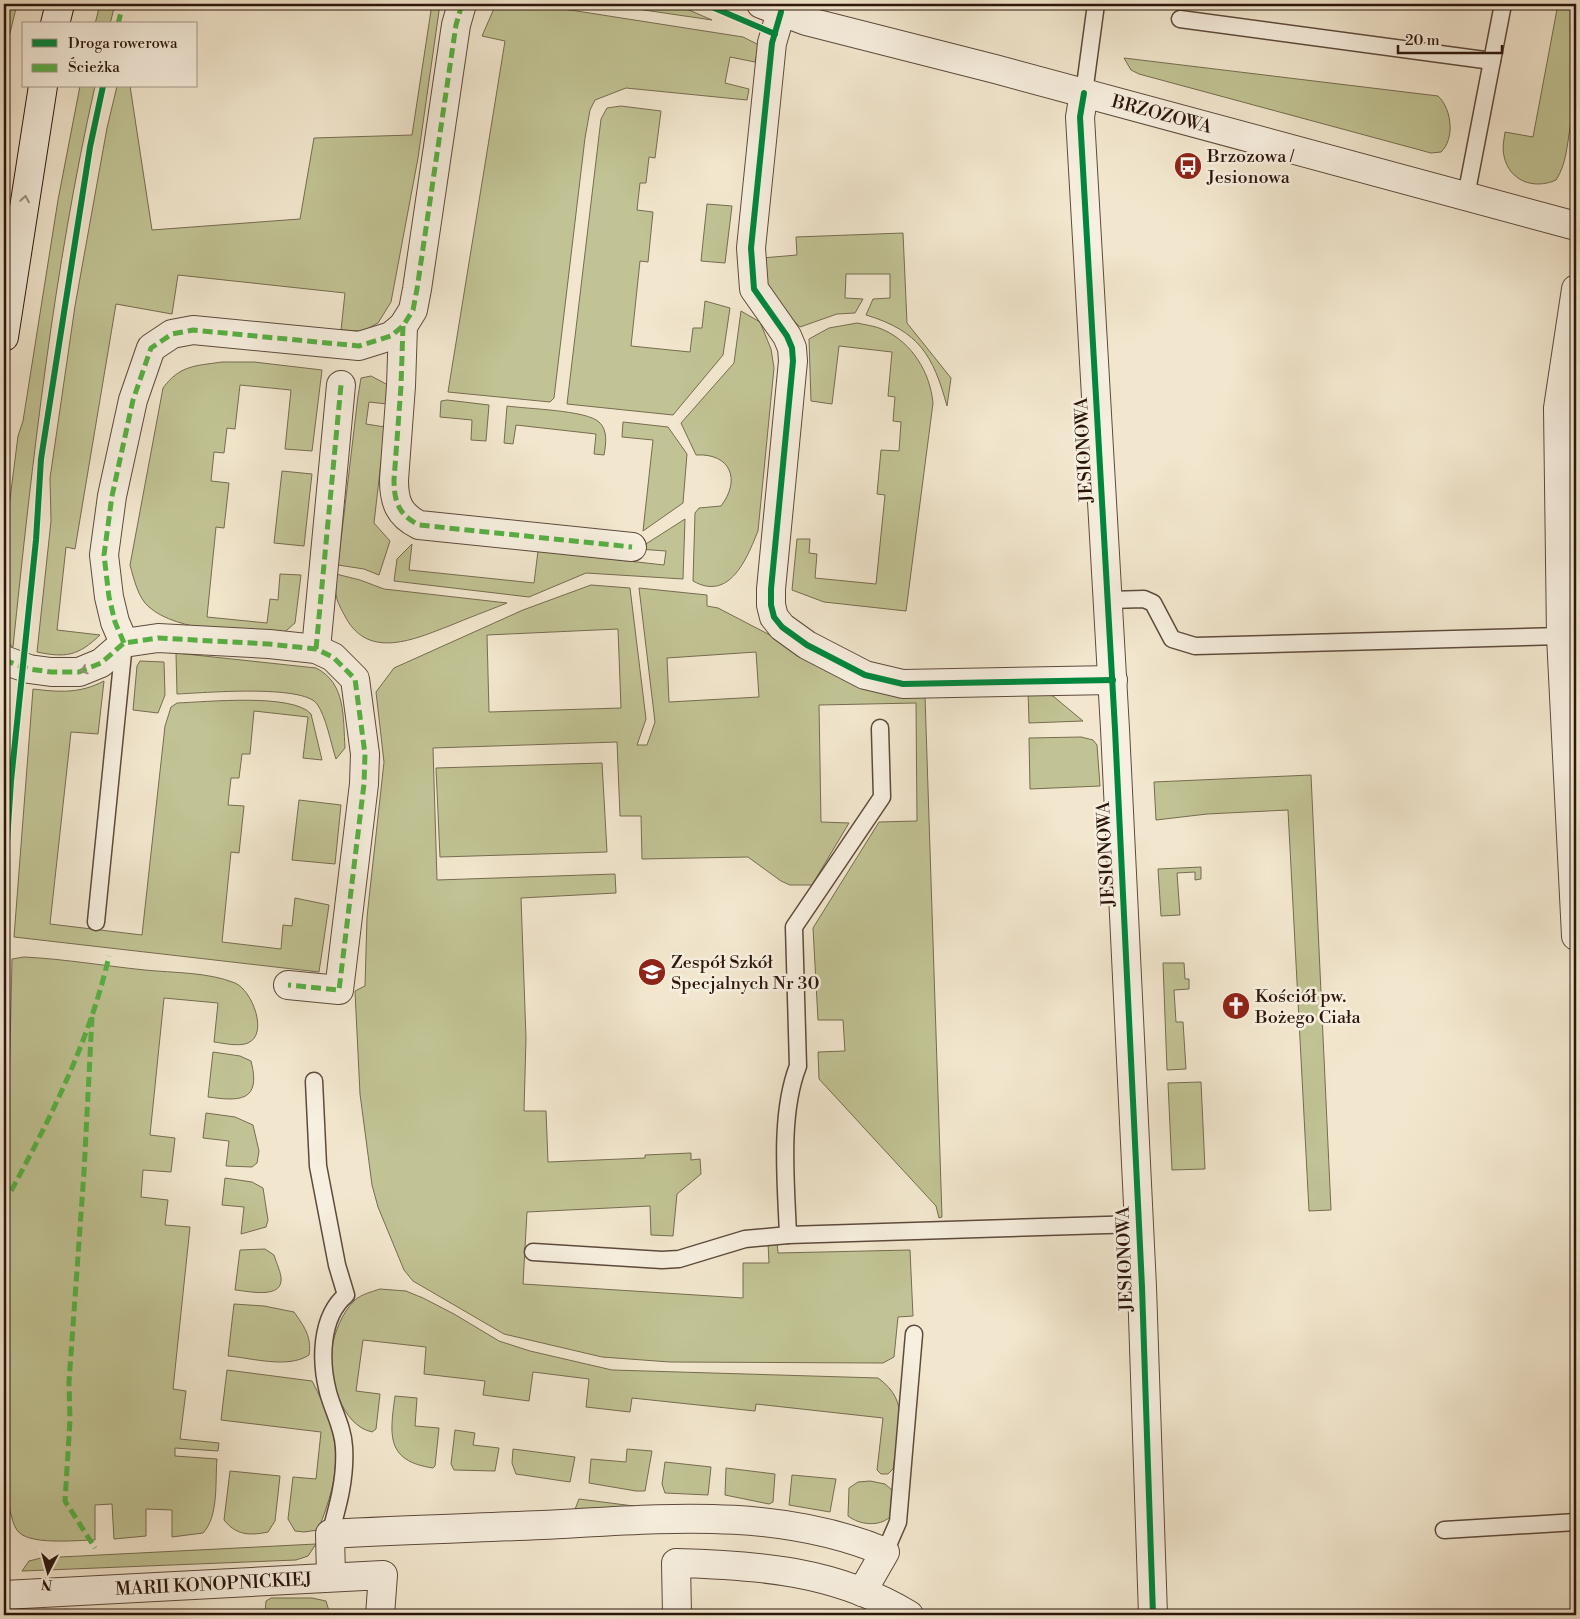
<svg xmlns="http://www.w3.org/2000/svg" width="1580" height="1619" viewBox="0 0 1580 1619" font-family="'Libre Bodoni',serif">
<rect width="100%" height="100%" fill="#f2e7ce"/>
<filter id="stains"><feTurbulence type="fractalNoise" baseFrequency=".004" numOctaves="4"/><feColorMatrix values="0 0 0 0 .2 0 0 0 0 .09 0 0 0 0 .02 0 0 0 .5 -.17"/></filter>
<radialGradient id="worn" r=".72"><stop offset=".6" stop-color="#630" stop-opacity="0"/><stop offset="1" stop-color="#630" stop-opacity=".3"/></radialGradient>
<g fill="#c1c394" stroke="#766c50" fill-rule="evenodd">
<path d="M 4,4 L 17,4 L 4,58 Z"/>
<path d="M 100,4 L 115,4 L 110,24 L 95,24 Z"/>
<path d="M 432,4 L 440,4 L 418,158 L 391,302 L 378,323 L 363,331 L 341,330 L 345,293 L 178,275 L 172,314 L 116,304 L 75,549 L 66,547 L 57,630 L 100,635 C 78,656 66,658 37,652 L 51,521 L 50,478 L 75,306 L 107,128 L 117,86 L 130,86 L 152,230 L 300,219 L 314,138 L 412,135 Z"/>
<path d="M 496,4 L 532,4 L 743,37 L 759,45 L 755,62 L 730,57 L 725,83 L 749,89 L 747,100 L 626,88 L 595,100 L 590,110 L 585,138 L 554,398 L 550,402 L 448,392 L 505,41 L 482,36 Z"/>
<path d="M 603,4 L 675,4 L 712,20 Z"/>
<path d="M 1558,4 L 1576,4 C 1576,46 1575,86 1570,128 C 1567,146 1566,165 1556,180 C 1534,190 1509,181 1504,156 C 1502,148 1504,140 1505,132 L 1533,137 Z"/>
<path d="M 1124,58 L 1438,96 C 1452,109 1455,139 1441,152 L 1431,153 L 1139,74 L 1131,70 Z"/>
<path d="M 80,86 L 95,86 C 54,268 32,462 13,647 L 4,641 L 4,546 L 18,436 L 23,421 L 58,200 Z"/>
<path d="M 621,106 L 661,111 L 655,158 L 649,157 L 646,183 L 640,183 L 637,210 L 653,212 L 648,262 L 640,261 L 631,346 L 690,352 L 693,328 L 702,328 L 705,301 L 730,308 L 723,355 L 673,415 L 567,404 L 601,119 L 607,108 Z"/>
<path d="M 707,204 L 732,206 L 725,263 L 701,261 Z"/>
<path d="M 903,233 L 907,323 L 951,378 L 947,406 C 933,355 919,331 866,315 L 873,299 L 890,298 L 890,274 L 846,274 L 845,298 L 863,299 L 855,313 L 837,314 L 800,327 L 774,300 L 765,284 L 762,258 L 797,255 L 796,237 Z"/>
<path d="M 741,311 L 760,322 L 771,349 L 774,368 L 758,531 C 747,558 730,602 693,581 L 695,513 L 699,508 L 721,506 C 741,480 731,453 696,455 L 681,423 L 734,363 Z"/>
<path d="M 857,323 C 866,325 876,326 884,330 C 912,343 930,372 933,403 L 906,611 L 824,602 L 792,590 L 797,539 L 810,539 L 809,553 L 817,554 L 815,578 L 876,584 L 885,495 L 877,494 L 881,450 L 899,451 L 901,422 L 893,421 L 895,397 L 888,396 L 892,352 L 839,346 L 832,404 L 811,401 L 809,339 L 829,328 Z"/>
<path d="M 222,362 L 254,362 L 322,370 L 312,451 L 285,449 L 291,390 L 240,385 L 235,429 L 227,428 L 224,453 L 214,452 L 211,481 L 229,483 L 224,528 L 216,527 L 207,617 L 267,623 L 270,599 L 278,600 L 280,574 L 301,575 L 295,623 L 280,636 C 244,632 177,632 149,607 C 138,598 134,579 130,565 L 163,388 C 180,365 195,366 222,362 Z"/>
<path d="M 371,376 L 388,385 L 387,404 L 369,402 L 366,424 L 385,427 L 374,523 L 390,541 L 379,575 L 364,569 L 338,565 L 358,396 L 361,378 Z"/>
<path d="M 447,400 L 489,405 L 486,441 L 471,440 L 472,420 L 440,417 L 441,401 Z"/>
<path d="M 507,406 C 527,409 586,410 599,422 C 608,430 606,444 604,455 L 594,454 L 596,434 L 516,425 L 513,444 L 504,443 Z"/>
<path d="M 623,422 L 668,427 L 687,454 L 683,503 L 643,531 L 653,440 L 622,437 Z"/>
<path d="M 282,471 L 312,474 L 304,546 L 274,543 Z"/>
<path d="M 685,519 L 683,579 L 586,573 L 529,597 L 394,581 L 397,559 L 412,544 L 409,570 L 534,583 L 538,551 L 664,565 L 666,551 L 638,549 Z"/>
<path d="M 336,574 L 360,580 L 384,589 L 507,603 C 487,611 468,618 449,626 C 415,639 369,660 346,618 C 335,598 335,597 336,574 Z"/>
<path d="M 591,585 L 630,588 L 646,719 L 637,745 L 647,745 L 655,722 L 639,588 L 707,595 L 707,606 L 718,608 L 868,686 L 925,696 L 942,1217 L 939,1218 L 936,1206 L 819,1079 L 818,1052 L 845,1051 L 843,1020 L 818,1020 L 813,928 L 879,822 L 917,821 L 916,703 L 819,705 L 821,822 L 849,823 L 812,885 L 790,885 L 781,881 L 748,857 L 642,859 L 641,816 L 620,816 L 617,742 L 433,748 L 437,880 L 615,874 L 616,893 L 521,898 L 526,1038 L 524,1111 L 546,1111 L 548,1162 L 645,1158 L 645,1155 L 691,1153 L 691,1160 L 700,1159 L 701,1174 L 677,1194 L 673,1236 L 651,1235 L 650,1206 L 527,1212 L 523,1284 L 743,1298 L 743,1263 L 769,1263 L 768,1242 L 777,1242 L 778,1253 L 910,1250 L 913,1316 L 898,1317 L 894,1357 L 883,1363 L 670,1362 L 602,1357 L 504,1334 L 413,1281 L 404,1270 L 378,1207 L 372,1185 L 360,1094 L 355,991 L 365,986 L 367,917 L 384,762 L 376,692 L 394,668 L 523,610 ZM 618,629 L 621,708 L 489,712 L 487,635 ZM 756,652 L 759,697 L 669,702 L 667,658 Z"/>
<path d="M 176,653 L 316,668 C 346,683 343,717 345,748 L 336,759 C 331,744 326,716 317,704 C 303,684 202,693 177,694 Z"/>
<path d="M 140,661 L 164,662 L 165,695 L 158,713 L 133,710 L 137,666 Z"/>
<path d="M 4,670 L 10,674 L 4,741 Z"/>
<path d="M 104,681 L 98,734 L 71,732 L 50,924 L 142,935 L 165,726 L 171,707 L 177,703 C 206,702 293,693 311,714 L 322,760 L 303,758 L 308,717 L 254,711 L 250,754 L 242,754 L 239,778 L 231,778 L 228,805 L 244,806 L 239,853 L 231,852 L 222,942 L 281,949 L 283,925 L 292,926 L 295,898 L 329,905 L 319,972 L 14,937 L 33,689 C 59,692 79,694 104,681 Z"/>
<path d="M 1028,690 L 1053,696 L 1083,721 L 1029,723 Z"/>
<path d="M 1081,737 L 1093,740 L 1097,745 L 1100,786 L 1030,789 L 1029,738 Z"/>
<path d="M 602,763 L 607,852 L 440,857 L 436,768 Z"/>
<path d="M 1311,775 L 1331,1210 L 1309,1211 L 1288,810 L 1207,814 L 1156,820 L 1154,782 Z"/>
<path d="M 299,800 L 341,805 L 335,864 L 292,860 Z"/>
<path d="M 1201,867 L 1201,879 L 1195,880 L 1195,872 L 1177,873 L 1180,915 L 1161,916 L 1158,869 Z"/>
<path d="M 24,957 C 65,959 105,966 145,970 C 174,973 208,972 235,983 C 252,990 269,1034 248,1043 C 238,1047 223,1043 214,1042 L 218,1003 L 164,998 L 150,1135 L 175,1138 L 171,1172 L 143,1170 L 141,1197 L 168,1200 L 165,1225 L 190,1227 L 173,1389 L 186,1391 L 180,1439 L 219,1443 L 218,1451 L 175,1448 L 175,1456 L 217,1459 C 215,1481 219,1516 203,1533 L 172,1537 L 172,1510 L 146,1509 L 146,1536 L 114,1539 L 112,1504 L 95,1505 L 95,1540 C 78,1540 27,1546 17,1530 C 13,1525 12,1517 10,1511 L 7,1481 L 4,1309 L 12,959 Z"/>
<path d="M 1163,963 L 1184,963 L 1185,979 L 1189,979 L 1189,989 L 1174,990 L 1176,1022 L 1183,1022 L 1186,1069 L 1167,1070 Z"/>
<path d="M 213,1052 L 240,1056 L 251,1061 C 262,1103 238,1101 208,1097 Z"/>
<path d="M 1201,1082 L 1205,1169 L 1172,1170 L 1168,1083 Z"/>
<path d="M 206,1113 L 235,1117 L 253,1125 L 259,1151 L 257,1163 L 252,1167 L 226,1166 L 229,1141 L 203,1138 Z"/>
<path d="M 225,1178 L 252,1182 L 263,1188 L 268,1220 L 266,1227 L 241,1234 L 244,1207 L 222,1205 Z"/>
<path d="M 265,1249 L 274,1255 C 276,1262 280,1270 281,1277 C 284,1300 248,1291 235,1290 L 240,1250 Z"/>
<path d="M 380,1289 L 406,1291 L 423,1298 L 454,1314 L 499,1341 L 530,1351 L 612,1370 L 878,1378 C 912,1402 898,1433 893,1469 L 888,1474 L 881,1474 L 877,1470 L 883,1418 L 756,1404 L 755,1411 L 632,1398 L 630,1412 L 586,1407 L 589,1379 L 533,1372 L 529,1401 L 483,1395 L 485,1381 L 424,1374 L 426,1347 L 363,1340 L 356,1391 L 380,1394 L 376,1429 L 372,1432 C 341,1425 328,1377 332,1348 C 334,1333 343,1311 355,1300 C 362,1294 371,1292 380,1289 Z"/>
<path d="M 234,1304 L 264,1306 L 294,1312 C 304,1326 312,1337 309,1355 C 288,1369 252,1358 228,1356 Z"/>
<path d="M 227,1370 L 312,1381 C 343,1439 342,1471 318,1530 L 304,1532 L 295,1531 L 288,1519 L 293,1477 L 316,1479 L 321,1432 L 221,1420 Z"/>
<path d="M 395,1396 L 417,1398 L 415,1426 L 439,1428 L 435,1466 L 433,1468 C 385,1461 390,1434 395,1396 Z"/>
<path d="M 455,1430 L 475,1433 L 473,1445 L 499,1448 L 495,1471 L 454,1470 L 451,1464 Z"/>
<path d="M 513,1449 L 575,1457 L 570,1482 L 516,1474 L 512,1463 Z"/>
<path d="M 627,1449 L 652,1451 L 645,1491 L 636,1491 L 589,1483 L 591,1459 L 626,1462 Z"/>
<path d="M 665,1462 L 711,1467 L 708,1495 L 665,1493 L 662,1484 Z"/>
<path d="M 726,1468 L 775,1474 L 773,1502 L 769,1504 L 725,1495 Z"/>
<path d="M 230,1471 L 280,1476 L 275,1521 L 268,1532 C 249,1536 236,1535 224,1520 Z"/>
<path d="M 792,1475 L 836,1479 L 830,1512 L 789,1505 Z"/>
<path d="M 870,1481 L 885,1484 L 892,1490 L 890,1517 C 879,1527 860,1525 848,1516 L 849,1488 L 858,1482 Z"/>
<path d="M 579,1499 L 657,1509 L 572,1517 Z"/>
<path d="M 316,1544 L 308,1556 L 296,1560 L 22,1571 L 29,1561 L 41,1558 Z"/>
<path d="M 271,1598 L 312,1598 L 326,1601 L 329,1611 L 327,1615 L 265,1615 L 266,1601 Z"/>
<path d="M 67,1609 L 67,1615 L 24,1614 Z"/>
</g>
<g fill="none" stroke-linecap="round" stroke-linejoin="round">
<defs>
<g id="service">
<path d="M 1180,19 L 1492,61"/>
<path d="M 1084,93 L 1096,4"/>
<path d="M 1466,196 L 1503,4"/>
<path d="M 1109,600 L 1144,599 L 1153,603 L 1172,639 L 1195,646 L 1561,636"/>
<path d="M 880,728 L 882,797 L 794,927 L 798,1066 C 779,1115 786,1182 788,1235 L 1139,1224"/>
<path d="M 96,922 L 124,643"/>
<path d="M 314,1081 L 318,1166 L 337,1265 L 346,1295 C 320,1317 320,1361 328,1392 C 333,1411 343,1427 344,1447 C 346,1478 338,1506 330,1534"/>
<path d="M 533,1252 L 662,1260 L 679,1259 L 745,1239 L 788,1235"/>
<path d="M 1444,1530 L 1576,1522"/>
<path d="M 885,1552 L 898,1522 L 914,1334"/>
</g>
<g id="minor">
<path d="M 781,12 L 772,43 L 751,248 L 754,289 L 787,336 L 792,348 L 793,361 L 771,589 L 771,605 L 774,617 L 782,627 L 807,645 L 865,675 L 903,684 L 1113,680"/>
<path d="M 1084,93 L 1080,117 L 1115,729 L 1142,1287 L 1153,1615"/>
<path d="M 1576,289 L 1558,408 L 1561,636 L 1576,936"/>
<path d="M 403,326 L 401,386 L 394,480 C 394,502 399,515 419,525 L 632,547"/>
<path d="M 124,643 L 115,622 L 109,597 L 104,555 L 112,496 L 133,400 L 151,348 L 172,334 L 193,330 L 359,346 L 391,336 L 403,326 L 413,310 L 417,289 L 456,25 L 462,4"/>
<path d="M 316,649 L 341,385"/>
<path d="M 4,660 L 29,669 L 51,672 L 79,672 L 101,663 L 124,643 L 158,638 L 269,644 L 316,649 L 333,657 L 355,679 L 365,754 L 364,784 L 339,990 L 288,985"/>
<path d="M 331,1577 L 330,1534 C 401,1530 471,1528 542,1525 C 658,1519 775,1506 885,1552 L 862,1592"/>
<path id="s1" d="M 4,1595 L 383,1575 L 380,1615"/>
<path d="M 677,1615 L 676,1563 C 758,1565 837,1571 909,1615"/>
</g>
<g id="tertiary">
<path id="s2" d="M 761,4 L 806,21 L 995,69 L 1576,226"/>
</g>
<g id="secondary">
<path d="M 55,24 L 60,4"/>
<path d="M 4,337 L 43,86"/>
</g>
</defs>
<use href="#service" stroke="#5e4a3c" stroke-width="19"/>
<use href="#minor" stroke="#5e4a3c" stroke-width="30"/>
<use href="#tertiary" stroke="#5e4a3c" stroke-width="30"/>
<use href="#secondary" stroke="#2c160c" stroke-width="30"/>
<use href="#service" stroke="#f7efdf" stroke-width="16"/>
<use href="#minor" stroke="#f7efdf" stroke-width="28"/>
<use href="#tertiary" stroke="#f7efdf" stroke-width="28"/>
<use href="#secondary" stroke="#f7efdf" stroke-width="28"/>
<g stroke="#56b144" stroke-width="5" stroke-dasharray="10 5" stroke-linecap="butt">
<path d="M 118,24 L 123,4"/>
<path d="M 403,326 L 401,386 L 394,480 C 394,502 399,515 419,525 L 632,547"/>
<path d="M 124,643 L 115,622 L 109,597 L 104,555 L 112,496 L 133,400 L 151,348 L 172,334 L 193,330 L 359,346 L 391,336 L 403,326 L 413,310 L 417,289 L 456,25 L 462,4"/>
<path d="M 316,649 L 341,385"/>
<path d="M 4,660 L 29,669 L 51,672 L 79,672 L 101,663 L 124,643 L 158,638 L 269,644 L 316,649 L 333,657 L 355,679 L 365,754 L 364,784 L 339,990 L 288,985"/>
<path d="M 92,1017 L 84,1172 L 69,1382 L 70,1420 L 65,1501 L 95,1548"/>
<path d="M 4,1204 C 47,1125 89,1044 109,956"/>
</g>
<defs>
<g id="cycleway">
<path d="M 705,4 L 775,34"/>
<path d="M 781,12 L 772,43 L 751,248 L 754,289 L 787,336 L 792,348 L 793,361 L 771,589 L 771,605 L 774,617 L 782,627 L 807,645 L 865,675 L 903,684 L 1113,680"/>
<path d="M 1084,93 L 1080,117 L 1115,729 L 1142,1287 L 1153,1615"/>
<path d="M 4,887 L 11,781 L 36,540 L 41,459 L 90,147 L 103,86"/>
</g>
</defs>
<use href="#cycleway" stroke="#f7efdf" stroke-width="9"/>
<use href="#cycleway" stroke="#00873e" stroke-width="6"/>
</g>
<defs><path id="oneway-chevron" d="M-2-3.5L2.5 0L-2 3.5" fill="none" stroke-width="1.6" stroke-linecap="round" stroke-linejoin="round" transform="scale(1.25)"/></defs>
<g stroke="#9c8d80">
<use href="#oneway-chevron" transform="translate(25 199) rotate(-81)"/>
<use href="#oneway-chevron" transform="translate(84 670) rotate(162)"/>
</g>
<defs>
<symbol id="bus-disc" viewBox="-11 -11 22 22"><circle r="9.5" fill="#8f2418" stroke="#f7efdf"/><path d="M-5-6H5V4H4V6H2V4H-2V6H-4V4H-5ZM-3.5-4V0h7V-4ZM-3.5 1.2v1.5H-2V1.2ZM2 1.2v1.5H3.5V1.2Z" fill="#fff"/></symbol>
<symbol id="school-disc" viewBox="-11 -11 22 22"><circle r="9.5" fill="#8f2418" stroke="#f7efdf"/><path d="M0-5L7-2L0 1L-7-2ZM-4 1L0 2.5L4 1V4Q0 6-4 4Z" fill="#fff"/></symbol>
<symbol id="church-disc" viewBox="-11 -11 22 22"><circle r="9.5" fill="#8f2418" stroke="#f7efdf"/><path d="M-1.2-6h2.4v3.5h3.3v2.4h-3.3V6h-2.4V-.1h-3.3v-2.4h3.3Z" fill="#fff"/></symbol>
</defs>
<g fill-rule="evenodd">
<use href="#bus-disc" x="1172" y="150" width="32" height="32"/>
<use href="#school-disc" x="636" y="956" width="32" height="32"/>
<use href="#church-disc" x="1220" y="990" width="32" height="32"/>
</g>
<g text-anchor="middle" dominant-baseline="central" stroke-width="5" stroke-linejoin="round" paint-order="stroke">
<g font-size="18" fill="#2c160c" stroke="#f7efdf">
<text stroke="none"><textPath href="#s2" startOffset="416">BRZOZOWA</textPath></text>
<text transform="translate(1084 450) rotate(-93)">JESIONOWA</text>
<text transform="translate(1106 854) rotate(-93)">JESIONOWA</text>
<text transform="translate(1125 1259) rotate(-92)">JESIONOWA</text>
<text stroke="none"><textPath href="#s1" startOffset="210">MARII KONOPNICKIEJ</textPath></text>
</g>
<g font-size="18" fill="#2c160c" stroke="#f7efdf" text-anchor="start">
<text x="1207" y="156">Brzozowa /<tspan x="1207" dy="21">Jesionowa</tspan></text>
<text x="671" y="962">Zespół Szkół<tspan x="671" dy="21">Specjalnych Nr 30</tspan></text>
<text x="1255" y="996">Kościół pw.<tspan x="1255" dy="21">Bożego Ciała</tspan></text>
</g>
</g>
<rect width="1580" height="1619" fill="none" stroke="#f2e7ce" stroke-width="20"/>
<rect x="5" y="5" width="1570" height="1609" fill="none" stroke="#2c160c" stroke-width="2.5"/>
<rect x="10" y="10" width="1560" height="1599" fill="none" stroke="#2c160c"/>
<rect x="22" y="22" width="175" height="65" fill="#f7efdf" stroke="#a6988b"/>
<rect x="32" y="39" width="25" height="8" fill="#00873e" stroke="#a6988b"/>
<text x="68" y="48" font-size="15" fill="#2c160c">Droga rowerowa</text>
<rect x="32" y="64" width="25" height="8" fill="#56b144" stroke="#a6988b"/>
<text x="68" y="72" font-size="15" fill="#2c160c">Ścieżka</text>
<g transform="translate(48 1572) rotate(186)" stroke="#f7efdf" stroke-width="4" paint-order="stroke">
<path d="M0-4L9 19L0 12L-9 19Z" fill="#2c160c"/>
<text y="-8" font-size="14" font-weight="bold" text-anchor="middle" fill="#2c160c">N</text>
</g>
<path d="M1398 45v8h104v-8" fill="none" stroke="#2c160c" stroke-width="2.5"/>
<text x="1405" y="45" font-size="15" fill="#2c160c" stroke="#f7efdf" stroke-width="4" paint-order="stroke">20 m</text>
<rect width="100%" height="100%" filter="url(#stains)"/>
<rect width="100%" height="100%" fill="url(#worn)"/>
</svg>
